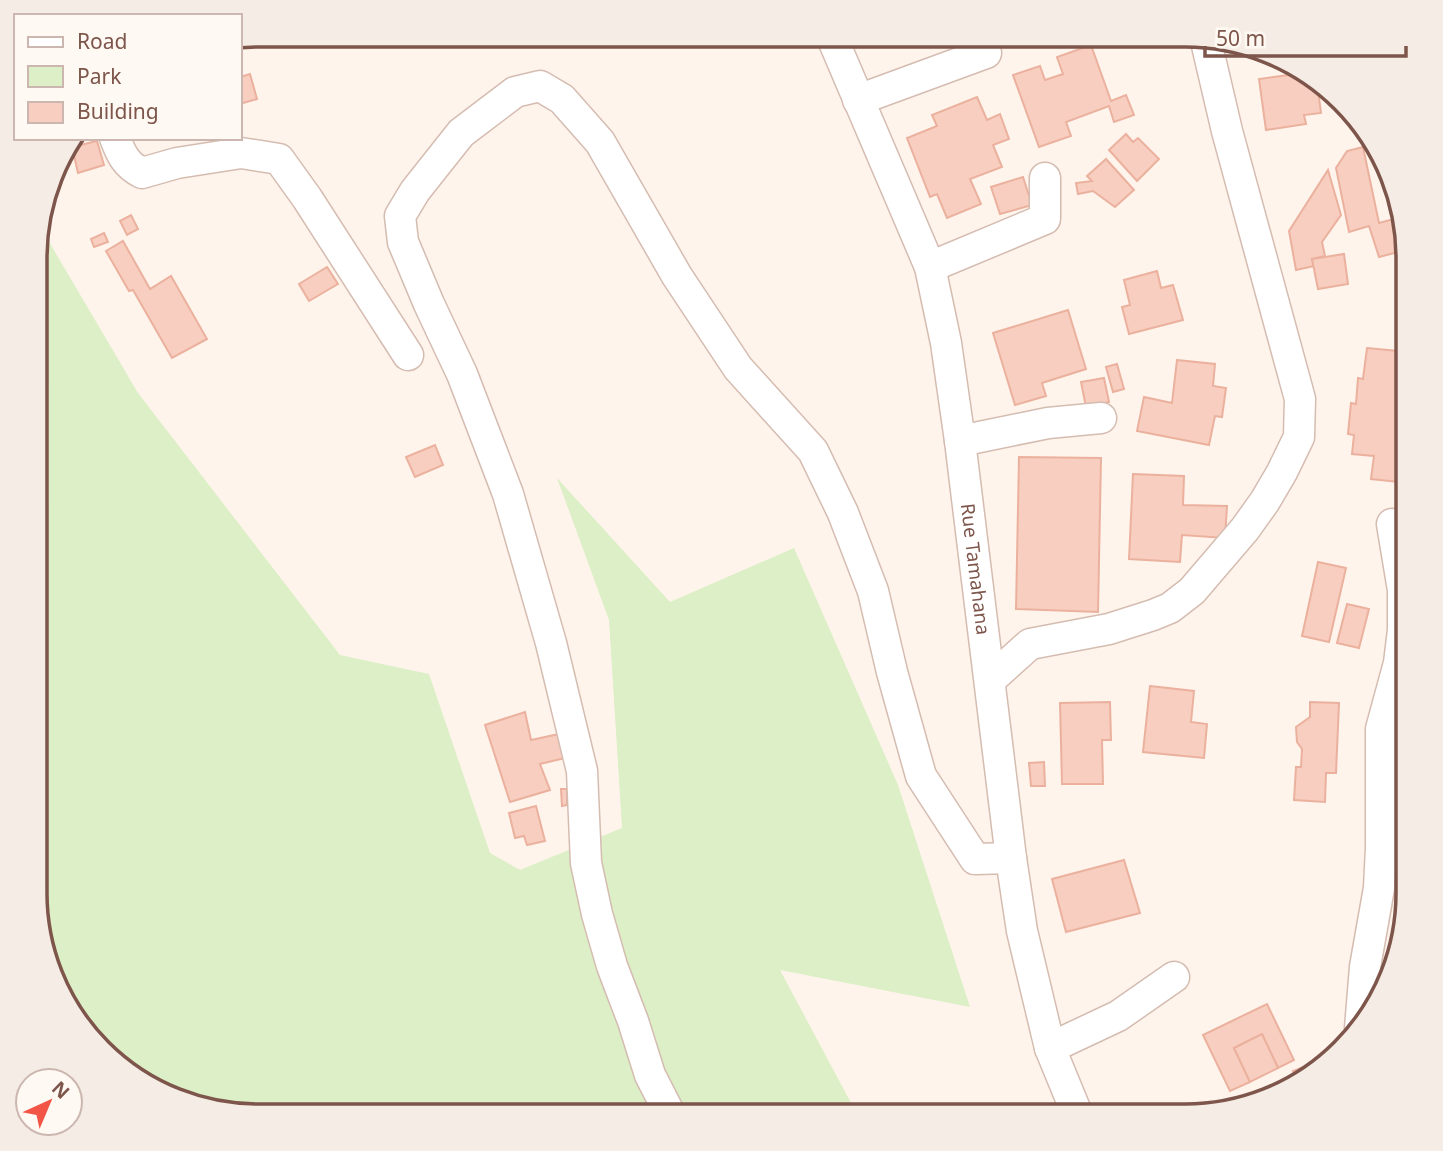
<svg xmlns="http://www.w3.org/2000/svg" width="1443" height="1151" viewBox="0 0 1443 1151" font-family="'Noto Sans',sans-serif">
<rect width="100%" height="100%" fill="#fef4eb"/>
<path fill="#dcefc6" d="M 37,233 L 45,235 L 138,393 L 340,655 L 429,674 L 490,853 L 520,870 L 622,828 L 609,620 L 557,478 L 670,602 L 794,548 L 898,785 L 970,1007 L 780,970 L 858,1116 L 244,1116 L 173,1099 L 111,1060 L 58,992 L 36,907 Z"/>
<g fill="#f7cebf" stroke="#ebb19e" stroke-width="2">
<path d="M 928,35 L 961,35 L 932,46 Z"/>
<path d="M 1091,45 L 1111,101 L 1126,95 L 1134,115 L 1114,122 L 1109,106 L 1066,122 L 1071,136 L 1039,147 L 1013,75 L 1040,66 L 1045,80 L 1063,74 L 1057,57 Z"/>
<path d="M 1303,73 L 1317,82 L 1321,113 L 1304,115 L 1306,124 L 1266,130 L 1259,79 Z"/>
<path d="M 250,74 L 257,99 L 240,104 L 240,77 Z"/>
<path d="M 977,97 L 987,120 L 1000,114 L 1009,139 L 993,145 L 1002,167 L 970,179 L 981,204 L 947,218 L 937,194 L 930,197 L 907,138 L 937,126 L 932,115 Z"/>
<path d="M 1126,134 L 1133,142 L 1138,138 L 1159,159 L 1137,181 L 1109,150 Z"/>
<path d="M 97,141 L 104,165 L 78,173 L 72,147 Z"/>
<path d="M 1363,147 L 1379,223 L 1394,219 L 1402,251 L 1379,257 L 1369,226 L 1349,232 L 1336,168 L 1347,151 Z"/>
<path d="M 1106,159 L 1134,190 L 1115,207 L 1093,191 L 1078,194 L 1076,183 L 1092,181 L 1087,176 Z"/>
<path d="M 1328,170 L 1341,215 L 1322,242 L 1325,256 L 1312,259 L 1314,266 L 1296,270 L 1289,231 Z"/>
<path d="M 1023,177 L 1032,205 L 1000,214 L 991,187 Z"/>
<path d="M 131,215 L 138,229 L 127,235 L 120,221 Z"/>
<path d="M 104,233 L 108,242 L 94,247 L 91,239 Z"/>
<path d="M 123,241 L 150,289 L 171,276 L 207,339 L 172,358 L 133,290 L 129,291 L 106,251 Z"/>
<path d="M 1344,254 L 1348,284 L 1318,289 L 1312,259 Z"/>
<path d="M 327,267 L 338,284 L 309,301 L 299,284 Z"/>
<path d="M 1157,271 L 1161,288 L 1173,285 L 1183,320 L 1129,334 L 1122,307 L 1130,305 L 1124,280 Z"/>
<path d="M 1068,310 L 1086,369 L 1042,383 L 1046,396 L 1015,405 L 993,333 Z"/>
<path d="M 1367,348 L 1408,352 L 1408,483 L 1371,479 L 1374,456 L 1352,454 L 1354,435 L 1348,434 L 1351,403 L 1356,404 L 1358,378 L 1363,379 Z"/>
<path d="M 1177,360 L 1215,364 L 1213,386 L 1226,388 L 1222,417 L 1215,416 L 1209,445 L 1137,431 L 1144,397 L 1172,403 Z"/>
<path d="M 1117,364 L 1124,389 L 1113,392 L 1106,367 Z"/>
<path d="M 1104,378 L 1109,402 L 1086,407 L 1081,382 Z"/>
<path d="M 435,445 L 443,465 L 415,477 L 406,457 Z"/>
<path d="M 1019,457 L 1101,458 L 1098,612 L 1016,609 Z"/>
<path d="M 1133,474 L 1184,476 L 1183,505 L 1227,506 L 1225,538 L 1182,535 L 1180,562 L 1129,559 Z"/>
<path d="M 1318,562 L 1346,568 L 1329,642 L 1302,636 Z"/>
<path d="M 1347,604 L 1369,609 L 1359,648 L 1337,643 Z"/>
<path d="M 1150,686 L 1194,691 L 1191,722 L 1207,724 L 1204,758 L 1143,752 Z"/>
<path d="M 1110,702 L 1111,740 L 1102,740 L 1103,784 L 1062,784 L 1060,703 Z"/>
<path d="M 1310,702 L 1339,703 L 1336,773 L 1326,773 L 1325,802 L 1294,800 L 1296,767 L 1301,767 L 1302,749 L 1297,742 L 1296,727 L 1310,717 Z"/>
<path d="M 525,712 L 531,740 L 559,734 L 565,758 L 540,764 L 550,790 L 510,802 L 485,725 Z"/>
<path d="M 1044,762 L 1045,786 L 1031,786 L 1029,763 Z"/>
<path d="M 561,789 L 567,789 L 567,805 L 562,806 Z"/>
<path d="M 536,806 L 545,841 L 527,845 L 524,836 L 515,838 L 509,813 Z"/>
<path d="M 1124,860 L 1140,913 L 1066,932 L 1052,879 Z"/>
<path d="M 1267,1004 L 1294,1060 L 1278,1068 L 1262,1034 L 1234,1048 L 1250,1082 L 1230,1091 L 1203,1035 Z"/>
<path d="M 1262,1034 L 1278,1068 L 1250,1082 L 1234,1048 Z"/>
<path d="M 1316,1062 L 1317,1065 L 1297,1080 L 1293,1071 Z"/>
</g>
<g fill="none" stroke-linecap="round" stroke-linejoin="round">
<defs>
<g id="minor">
<path id="s1" d="M 831,35 L 930,267 L 946,343 L 960,441 L 1011,858 L 1022,931 L 1050,1048 L 1078,1116"/>
<path d="M 858,100 L 986,53"/>
<path d="M 115,138 C 121,154 126,165 142,173 L 177,163 L 241,153 L 279,159 L 307,198 L 408,355"/>
<path d="M 930,267 L 1045,219 L 1045,178"/>
<path d="M 960,441 L 1048,423 L 1101,418"/>
<path d="M 990,680 L 1030,644 L 1109,629 L 1153,615 L 1170,608 L 1192,591 L 1245,529 L 1265,501 L 1282,472 L 1299,437 L 1300,399 L 1227,131 L 1205,37"/>
<path d="M 1360,1028 L 1365,967 L 1379,888 L 1381,847 L 1381,729 L 1399,663 L 1403,630 L 1403,590 L 1392,524"/>
<path d="M 1050,1048 L 1118,1016 L 1174,977"/>
<path d="M 671,1116 L 650,1075 L 633,1021 L 612,966 L 597,914 L 586,863 L 582,771 L 551,643 L 508,494 L 462,374 L 429,304 L 403,242 L 400,216 L 415,191 L 461,133 L 515,92 L 540,86 L 562,99 L 600,142 L 677,276 L 738,368 L 813,451 L 843,513 L 873,591 L 892,672 L 921,776 L 975,859 L 1011,858"/>
</g>
</defs>
<use href="#minor" stroke="#d5bcb1" stroke-width="33"/>
<use href="#minor" stroke="#fff" stroke-width="30"/>
</g>
<g text-anchor="middle" dominant-baseline="central" stroke-width="5" stroke-linejoin="round" paint-order="stroke">
<g font-size="19" fill="#7d554a" stroke="#fff9f3">
<text stroke="none"><textPath href="#s1" startOffset="558">Rue Tamahana</textPath></text>
</g>
</g>
<path d="M0 0H1443V1151H0ZM258 47H1185A211 211 0 0 1 1396 258V893A211 211 0 0 1 1185 1104H258A211 211 0 0 1 47 893V258A211 211 0 0 1 258 47Z" fill="#f5ece5" fill-rule="evenodd"/>
<path fill="none" stroke="#7d554a" stroke-width="3.5" d="M258 47H1185A211 211 0 0 1 1396 258V893A211 211 0 0 1 1185 1104H258A211 211 0 0 1 47 893V258A211 211 0 0 1 258 47Z"/>
<rect x="14" y="14" width="228" height="126" fill="#fff9f3" stroke="#cbb7af" stroke-width="2"/>
<rect x="28" y="37" width="35" height="10" fill="#ffffff" stroke="#cbb7af" stroke-width="2"/>
<text x="77" y="49" font-size="21" fill="#7d554a">Road</text>
<rect x="28" y="66" width="35" height="21" fill="#dcefc6" stroke="#cbb7af" stroke-width="2"/>
<text x="77" y="84" font-size="21" fill="#7d554a">Park</text>
<rect x="28" y="102" width="35" height="21" fill="#f7cebf" stroke="#cbb7af" stroke-width="2"/>
<text x="77" y="119" font-size="21" fill="#7d554a">Building</text>
<g transform="translate(49 1102) rotate(44)"><circle r="33" fill="#fff9f3" stroke="#cbb7af" stroke-width="2"/>
<path d="M0-5L12 26L0 18L-12 26Z" fill="#f25546"/>
<text y="-10" font-size="19" font-weight="bold" text-anchor="middle" fill="#7d554a">N</text>
</g>
<path d="M1205 46v10h201v-10" fill="none" stroke="#7d554a" stroke-width="3.5"/>
<text x="1216" y="46" font-size="21" fill="#7d554a" stroke="#fff9f3" stroke-width="5" paint-order="stroke">50 m</text>
</svg>
